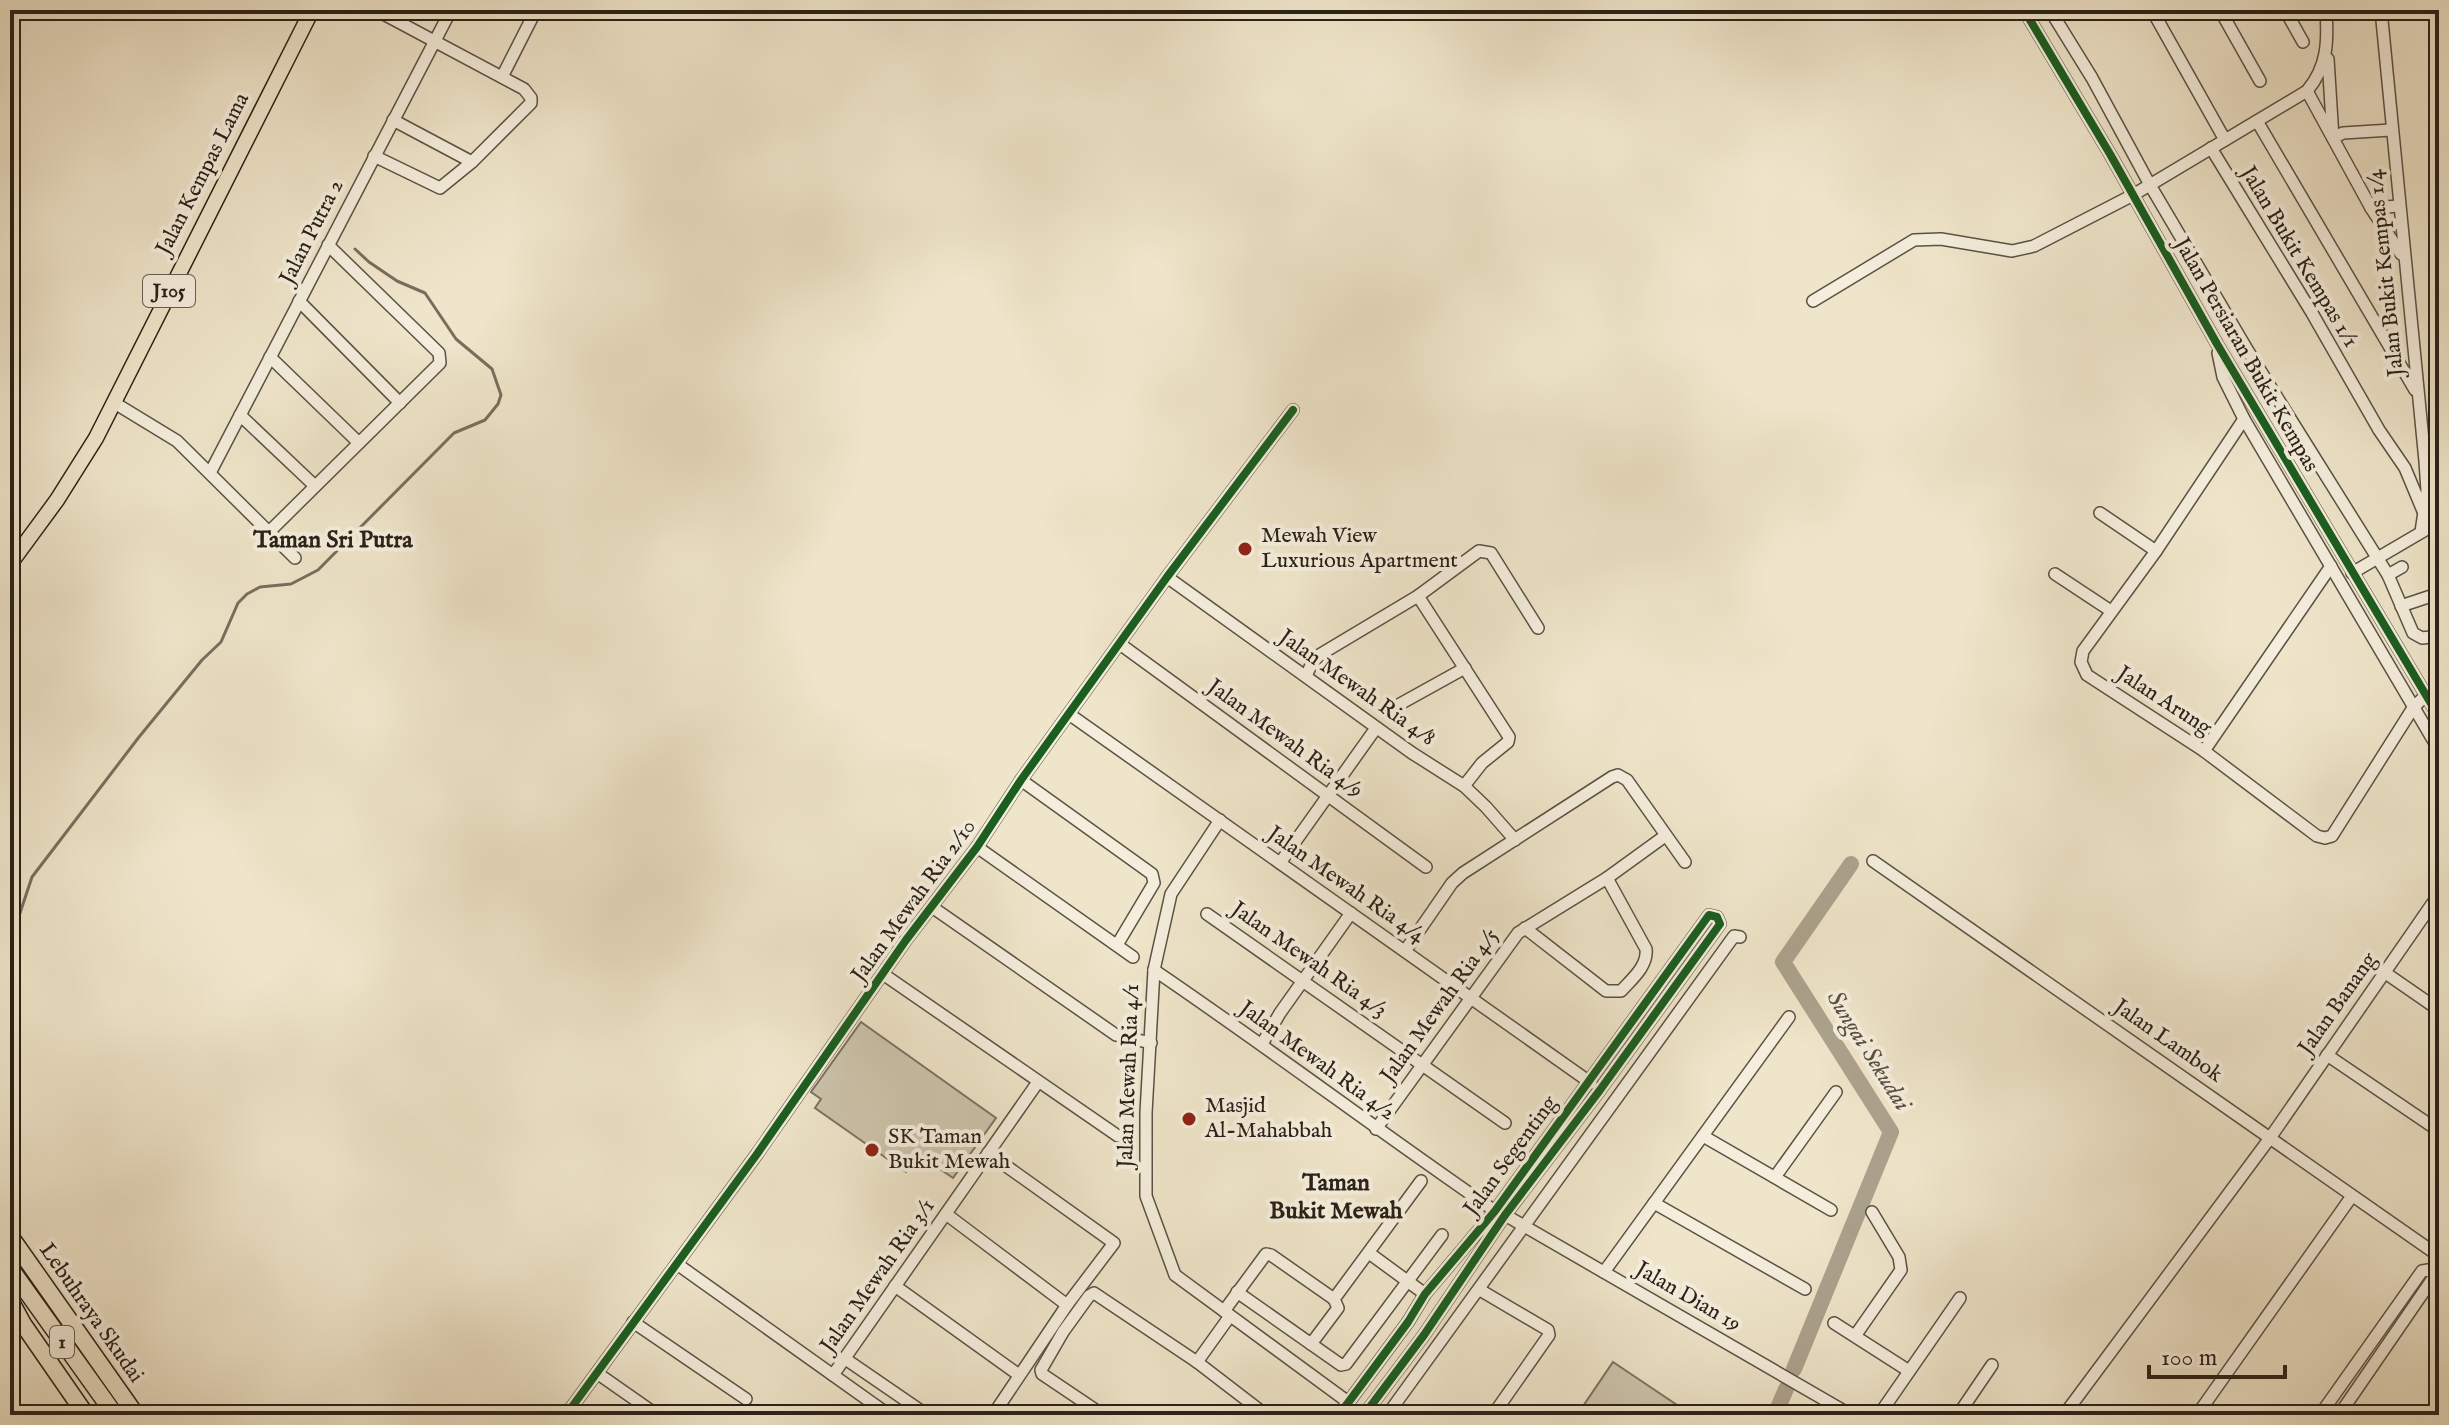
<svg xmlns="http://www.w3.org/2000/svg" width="2449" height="1425" viewBox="0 0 2449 1425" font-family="'IM FELL English',serif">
<rect width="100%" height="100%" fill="#efe5ca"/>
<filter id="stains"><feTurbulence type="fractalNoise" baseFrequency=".0025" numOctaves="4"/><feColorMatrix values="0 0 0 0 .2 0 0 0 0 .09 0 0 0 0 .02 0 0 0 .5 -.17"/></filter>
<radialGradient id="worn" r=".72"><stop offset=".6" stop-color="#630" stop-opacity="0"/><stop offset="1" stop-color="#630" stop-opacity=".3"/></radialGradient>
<g fill="#cdc4ac" stroke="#7b7262" stroke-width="2">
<path d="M 861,1022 L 996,1118 L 953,1178 L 919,1155 L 906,1172 L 815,1108 L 821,1099 L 811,1092 Z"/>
<path d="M 1613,1362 L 1692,1415 L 1577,1415 Z"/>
</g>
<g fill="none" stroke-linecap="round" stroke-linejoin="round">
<path stroke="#786e5e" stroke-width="3" d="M 10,950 L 16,925 L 32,877 L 139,737 L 202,660 L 221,642 L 238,603 L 247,594 L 260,587 L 291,584 L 318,570 L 454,433 L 485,420 L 498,404 L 501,395 L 492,369 L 456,339 L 425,293 L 397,281 L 369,262 L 355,249"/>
<g stroke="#aca28d" stroke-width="16">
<path d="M 1794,1369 L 1891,1132 L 1783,962 L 1851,864"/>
<path d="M 1775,1415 L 1786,1389"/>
</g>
<defs>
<g id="minor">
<path d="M 2024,10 L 2110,154 L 2217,344 L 2439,717"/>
<path d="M 2050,10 L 2092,78 L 2150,185 L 2248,351 L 2388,575 L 2402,567"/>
<path d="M 2152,10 L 2225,140"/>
<path d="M 2220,10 L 2260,81"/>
<path d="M 2285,10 L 2303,42"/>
<path d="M 2381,10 L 2425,461 L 2427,491 L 2421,532"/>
<path d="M 2328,59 L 2333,138 L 2343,133 L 2391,130"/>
<path d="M 502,77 L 536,10"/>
<path d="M 2307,91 L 2371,208 L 2401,254"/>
<path d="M 393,120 L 472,162"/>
<path d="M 2257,121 L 2415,390"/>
<path d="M 2211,148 L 2312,313 L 2379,430 L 2405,468 L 2423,511"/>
<path d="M 374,156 L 440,188 L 472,162 L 531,103 L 531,98 L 524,89 L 376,10"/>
<path d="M 2371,208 L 2399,206"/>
<path d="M 299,301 L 400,403"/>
<path d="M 1813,301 L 1914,240 L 1941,239 L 2012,251 L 2034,246 L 2133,195 L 2307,91 C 2328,66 2328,41 2326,10"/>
<path d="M 2218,353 L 2223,377 L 2244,419 L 2439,750"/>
<path d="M 270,357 L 359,443"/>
<path d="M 113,402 L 177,441 L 295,558"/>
<path d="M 240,415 L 315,486"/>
<path d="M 2244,419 L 2156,551 L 2083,651 L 2081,662 L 2087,675 L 2204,751 L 2317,836 L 2325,838 L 2332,836 L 2413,708 L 2426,695"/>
<path d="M 210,473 L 451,10"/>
<path d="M 2100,513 L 2156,551"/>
<path d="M 270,531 L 440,363 L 439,353 L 328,245"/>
<path d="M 2352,573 L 2439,522"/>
<path d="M 2055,574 L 2111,611"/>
<path d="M 2388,575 L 2413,633 L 2422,638 L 2439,636"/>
<path d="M 1167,577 L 1412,753 L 1464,786 L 1486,807 L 1515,840"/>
<path d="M 1418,596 L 1509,737 L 1508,742 L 1482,763 L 1464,786"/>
<path d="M 2401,606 L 2434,595"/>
<path d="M 1120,644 L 1426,867"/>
<path d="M 1306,676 L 1313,661 L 1321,654 L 1418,596 L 1479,551 L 1491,553 L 1538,628"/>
<path d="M 1400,704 L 1465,668"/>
<path d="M 1069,714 L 1591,1083"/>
<path d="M 2204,751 L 2331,566"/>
<path d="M 1021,780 L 1152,874 L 1154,883 L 1117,945"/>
<path d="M 1220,820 L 1171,894 L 1154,970 L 1146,1113 L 1146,1196 L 1175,1275 L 1348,1402"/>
<path d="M 977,847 L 1133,957"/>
<path d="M 1873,861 L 2439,1256"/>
<path d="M 1280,863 L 1376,728"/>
<path d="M 932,907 L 1116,1035 L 1151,1043"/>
<path d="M 1207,914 L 1505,1123"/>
<path d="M 1525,928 L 1606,991 L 1621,991 C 1632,979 1648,966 1646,949 L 1607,878"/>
<path d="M 1405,951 L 1452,883 L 1463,873 L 1612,777 L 1618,775 L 1627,780 L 1685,862"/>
<path d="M 1154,970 C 1269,1048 1380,1132 1495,1211"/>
<path d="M 2384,972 L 2439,1010"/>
<path d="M 883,974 L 1118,1136"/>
<path d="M 1262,1044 L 1280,1013 L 1351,913"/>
<path d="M 2327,1055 L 2439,1131"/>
<path d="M 1376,1129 L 1518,933 L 1607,878 L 1665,836"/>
<path d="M 1703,1136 L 1831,1210"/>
<path d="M 988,1153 L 1114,1243 L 1067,1305 L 993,1415"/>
<path d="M 1775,1177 L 1836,1092"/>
<path d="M 1654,1203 L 1805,1289"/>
<path d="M 946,1214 L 1067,1305"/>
<path d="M 1505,1215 L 1851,1415"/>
<path d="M 1369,1253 L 1425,1294"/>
<path d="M 677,1264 L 889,1415"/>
<path d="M 1604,1272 L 1789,1017"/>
<path d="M 895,1286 L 1019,1375"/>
<path d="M 1480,1290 L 1548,1330 L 1549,1335 L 1493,1415"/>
<path d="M 1237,1292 L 1341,1365 L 1346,1364 L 1442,1235"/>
<path d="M 1224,1311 L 1266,1254 L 1271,1255 L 1334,1299 L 1421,1181"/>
<path d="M 633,1322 L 746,1399"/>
<path d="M 1834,1323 L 1909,1371"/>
<path d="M 1855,1336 L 1901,1270 L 1899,1257 L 1872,1212"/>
<path d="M 1311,1344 L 1338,1308 L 1334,1299"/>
<path d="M 844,1358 L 927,1415"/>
<path d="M 1197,1362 L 1230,1316"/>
<path d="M 597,1373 L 657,1415"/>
<path d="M 833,1375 L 1038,1082"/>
<path d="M 766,1413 L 769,1415"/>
<path d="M 1388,1414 L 1734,936 L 1740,937"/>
<path d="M 566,1415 L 757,1154 L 906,940 L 977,847 L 1021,780 L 1167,577 L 1293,410"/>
<path d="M 1103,1415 L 1042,1374 L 1041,1370 L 1063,1332 L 1089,1296 L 1094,1293 L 1197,1362 L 1266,1415"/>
<path d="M 1339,1415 L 1408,1322 L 1425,1294 L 1495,1211 L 1709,915 L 1717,917 L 1720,924 L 1600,1090 L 1505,1215 L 1424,1335 L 1364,1415"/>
<path d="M 1879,1415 L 1960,1298"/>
<path d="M 1958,1415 L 1992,1365"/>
<path d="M 2064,1415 L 2270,1138 L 2439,894"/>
<path d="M 2197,1415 L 2352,1196"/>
<path d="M 2320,1415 L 2422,1271 L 2428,1270 L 2436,1274"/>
<path d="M 2339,1415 L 2438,1271"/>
</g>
<path id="major" d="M 10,564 L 57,500 L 96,438 L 312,10"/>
<g id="highway">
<path d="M 10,1236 L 136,1415"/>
<path d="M 10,1268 L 115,1415"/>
<path d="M 10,1300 L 23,1324 L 86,1415"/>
</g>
</defs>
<use href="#minor" stroke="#5a5244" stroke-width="14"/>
<use href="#major" stroke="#292118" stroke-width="17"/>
<use href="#highway" stroke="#292118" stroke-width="19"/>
<use href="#minor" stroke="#f5eedd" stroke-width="11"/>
<use href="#major" stroke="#efe5ca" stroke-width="14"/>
<use href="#highway" stroke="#efe5ca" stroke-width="16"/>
<defs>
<g id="cycleway">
<path d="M 2024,10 L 2110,154 L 2217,344 L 2439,717"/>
<path d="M 566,1415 L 757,1154 L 906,940 L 977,847 L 1021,780 L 1167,577 L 1293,410"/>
<path d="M 1339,1415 L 1408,1322 L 1425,1294 L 1495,1211 L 1709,915 L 1717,917 L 1720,924 L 1600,1090 L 1505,1215 L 1424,1335 L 1364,1415"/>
</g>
</defs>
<use href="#cycleway" stroke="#f5eedd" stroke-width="13"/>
<use href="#cycleway" stroke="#1b5e20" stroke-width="8"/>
</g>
<g fill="#8f2418" stroke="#f5eedd" stroke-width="3">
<circle cx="1245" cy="549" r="8"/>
<circle cx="1189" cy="1119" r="8"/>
<circle cx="872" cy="1150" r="8"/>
</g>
<g text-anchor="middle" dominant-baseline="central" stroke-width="8" stroke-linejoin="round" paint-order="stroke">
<g fill="#f5eedd" stroke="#665e53" stroke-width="2">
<rect x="143" y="275" width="52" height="32" rx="6"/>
<rect x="50" y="1326" width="24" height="32" rx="6"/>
</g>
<g font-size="20" font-weight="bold" fill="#292118">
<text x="169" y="291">J105</text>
<text x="62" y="1342">1</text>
</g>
<g font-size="22" fill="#292118" stroke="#f5eedd">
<text transform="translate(203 174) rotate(-63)">Jalan Kempas Lama</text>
<text transform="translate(312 232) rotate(-63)">Jalan Putra 2</text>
<text transform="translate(2299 257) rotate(59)">Jalan Bukit Kempas 1/1</text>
<text transform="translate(2386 273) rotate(-96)">Jalan Bukit Kempas 1/4</text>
<text transform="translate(2246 355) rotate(60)">Jalan Persiaran Bukit Kempas</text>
<text transform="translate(1357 688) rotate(35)">Jalan Mewah Ria 4/8</text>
<text transform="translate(2164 701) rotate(33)">Jalan Arung</text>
<text transform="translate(1285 739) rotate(36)">Jalan Mewah Ria 4/9</text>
<text transform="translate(1346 885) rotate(35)">Jalan Mewah Ria 4/4</text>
<text transform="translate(914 901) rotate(-54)">Jalan Mewah Ria 2/10</text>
<text transform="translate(1309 960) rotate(35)">Jalan Mewah Ria 4/3</text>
<text transform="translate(2338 1004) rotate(-55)">Jalan Banang</text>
<text transform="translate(1440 1006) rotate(-54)">Jalan Mewah Ria 4/5</text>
<text transform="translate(2168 1041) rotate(35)">Jalan Lambok</text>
<text transform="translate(1317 1061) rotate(36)">Jalan Mewah Ria 4/2</text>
<text transform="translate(1129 1076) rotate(-88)">Jalan Mewah Ria 4/1</text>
<text transform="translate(1511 1156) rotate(-54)">Jalan Segenting</text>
<text transform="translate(878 1276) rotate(-55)">Jalan Mewah Ria 3/1</text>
<text transform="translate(1688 1297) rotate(30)">Jalan Dian 19</text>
<text transform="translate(91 1313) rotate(55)">Lebuhraya Skudai</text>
</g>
<g font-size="22" fill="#292118" stroke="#f5eedd" text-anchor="start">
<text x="1261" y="536">Mewah View<tspan x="1261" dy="25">Luxurious Apartment</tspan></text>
<text x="1205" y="1106">Masjid<tspan x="1205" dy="25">Al-Mahabbah</tspan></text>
<text x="888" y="1137">SK Taman<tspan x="888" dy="25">Bukit Mewah</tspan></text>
</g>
<g font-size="24" font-weight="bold" fill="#292118" stroke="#f5eedd">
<text x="333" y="540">Taman Sri Putra</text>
<text x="1336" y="1183">Taman<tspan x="1336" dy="28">Bukit Mewah</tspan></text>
</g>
<g font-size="24" font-style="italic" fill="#574e41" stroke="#f5eedd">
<text transform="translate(1868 1051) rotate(58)">Sungai Sekudai</text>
</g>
</g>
<rect width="2449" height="1425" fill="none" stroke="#efe5ca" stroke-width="40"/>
<rect x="12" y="12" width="2425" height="1401" fill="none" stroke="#292118" stroke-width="4"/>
<rect x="20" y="20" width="2409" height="1385" fill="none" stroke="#292118" stroke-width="2"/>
<path d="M2149 1365v12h136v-12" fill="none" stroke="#292118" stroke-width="4"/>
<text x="2161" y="1365" font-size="24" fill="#292118" stroke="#f5eedd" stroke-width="6" paint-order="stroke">100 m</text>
<rect width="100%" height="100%" filter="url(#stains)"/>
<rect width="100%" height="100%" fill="url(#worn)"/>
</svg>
